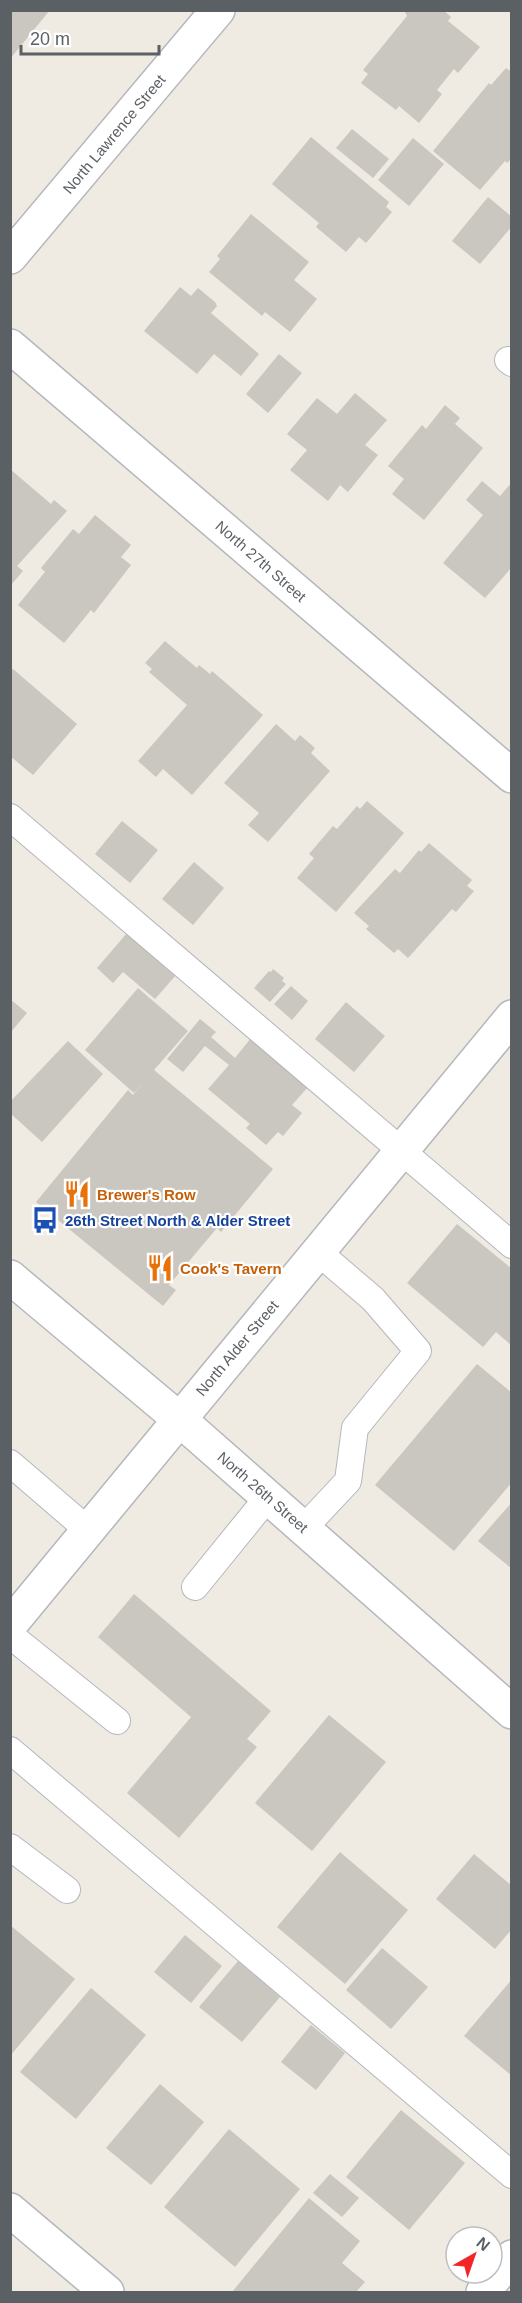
<svg xmlns="http://www.w3.org/2000/svg" width="522" height="2303" viewBox="0 0 522 2303" font-family="Arial,sans-serif">
<rect width="100%" height="100%" fill="#efebe3"/>
<g fill="#cac6c0">
<path d="M 10,10 L 50,10 L 10,59 Z"/>
<path d="M 404,10 L 443,10 L 451,17 L 448,21 L 480,47 L 458,73 L 454,69 L 437,90 L 442,94 L 419,123 L 399,106 L 396,110 L 361,83 L 368,74 L 363,70 L 407,16 Z"/>
<path d="M 506,68 L 512,72 L 512,158 L 507,163 L 505,161 L 480,190 L 433,151 L 489,83 L 491,85 Z"/>
<path d="M 352,129 L 389,159 L 373,178 L 336,148 Z"/>
<path d="M 311,137 L 389,202 L 386,207 L 392,212 L 366,243 L 359,237 L 346,252 L 316,227 L 319,223 L 272,184 Z"/>
<path d="M 413,138 L 444,164 L 409,206 L 378,180 Z"/>
<path d="M 488,197 L 512,217 L 512,226 L 480,264 L 452,241 Z"/>
<path d="M 251,214 L 309,262 L 294,280 L 317,299 L 290,332 L 265,312 L 262,316 L 209,272 L 220,259 L 217,256 Z"/>
<path d="M 180,287 L 191,296 L 198,288 L 215,302 L 217,306 L 211,313 L 259,354 L 241,376 L 214,354 L 197,374 L 144,331 Z"/>
<path d="M 279,354 L 302,373 L 268,413 L 246,394 Z"/>
<path d="M 355,393 L 387,420 L 365,445 L 378,455 L 348,492 L 340,485 L 328,501 L 290,470 L 307,450 L 287,434 L 317,398 L 337,414 Z"/>
<path d="M 445,405 L 460,418 L 455,424 L 483,448 L 424,520 L 392,494 L 404,479 L 388,466 L 422,425 L 426,429 Z"/>
<path d="M 10,469 L 51,504 L 54,500 L 67,511 L 17,566 L 23,571 L 10,586 Z"/>
<path d="M 482,481 L 500,496 L 512,482 L 512,567 L 485,598 L 443,563 L 483,515 L 466,500 Z"/>
<path d="M 95,515 L 131,545 L 121,557 L 131,565 L 94,613 L 91,610 L 64,643 L 18,605 L 45,572 L 41,568 L 73,529 L 79,534 Z"/>
<path d="M 165,641 L 197,668 L 199,665 L 210,674 L 212,671 L 263,715 L 192,795 L 163,769 L 156,777 L 138,761 L 187,705 L 149,672 L 152,669 L 145,663 Z"/>
<path d="M 13,669 L 77,724 L 33,775 L 10,756 L 10,672 Z"/>
<path d="M 276,724 L 295,741 L 300,735 L 315,748 L 311,753 L 330,771 L 268,842 L 248,825 L 259,813 L 224,783 Z"/>
<path d="M 367,801 L 404,833 L 336,912 L 297,878 L 314,858 L 309,854 L 333,826 L 337,829 L 357,806 L 360,809 Z"/>
<path d="M 122,821 L 158,850 L 130,883 L 95,854 Z"/>
<path d="M 429,843 L 472,880 L 467,886 L 474,891 L 456,912 L 452,909 L 408,958 L 398,949 L 394,953 L 366,929 L 369,926 L 354,913 L 395,869 L 400,873 L 419,850 L 421,852 Z"/>
<path d="M 194,862 L 224,888 L 193,925 L 162,899 Z"/>
<path d="M 127,933 L 176,975 L 155,999 L 123,972 L 113,983 L 97,968 Z"/>
<path d="M 273,969 L 284,978 L 282,981 L 286,984 L 270,1002 L 254,988 L 269,971 L 271,972 Z"/>
<path d="M 291,986 L 308,1001 L 292,1020 L 274,1004 Z"/>
<path d="M 138,988 L 188,1031 L 154,1070 L 273,1169 L 221,1232 L 217,1228 L 169,1285 L 176,1290 L 163,1306 L 36,1202 L 128,1090 L 133,1095 L 143,1083 L 134,1093 L 85,1050 Z"/>
<path d="M 10,999 L 27,1013 L 10,1033 Z"/>
<path d="M 346,1002 L 385,1036 L 354,1072 L 315,1039 Z"/>
<path d="M 200,1019 L 216,1032 L 211,1037 L 235,1058 L 251,1038 L 308,1087 L 292,1105 L 302,1113 L 283,1136 L 278,1132 L 266,1145 L 246,1128 L 250,1124 L 208,1089 L 229,1065 L 205,1046 L 183,1072 L 167,1059 Z"/>
<path d="M 68,1041 L 103,1074 L 42,1142 L 10,1113 L 10,1102 Z"/>
<path d="M 457,1224 L 512,1269 L 512,1346 L 496,1332 L 483,1347 L 407,1283 Z"/>
<path d="M 477,1364 L 512,1393 L 512,1482 L 454,1551 L 375,1485 Z"/>
<path d="M 512,1502 L 512,1569 L 478,1541 Z"/>
<path d="M 134,1594 L 271,1711 L 247,1739 L 257,1747 L 179,1838 L 127,1793 L 191,1717 L 98,1637 Z"/>
<path d="M 329,1715 L 386,1762 L 312,1851 L 255,1803 Z"/>
<path d="M 340,1852 L 408,1910 L 345,1984 L 277,1927 Z"/>
<path d="M 474,1854 L 512,1886 L 512,1929 L 495,1949 L 436,1899 Z"/>
<path d="M 10,1925 L 75,1979 L 10,2056 Z"/>
<path d="M 185,1935 L 222,1966 L 191,2003 L 154,1972 Z"/>
<path d="M 382,1948 L 428,1987 L 391,2029 L 346,1990 Z"/>
<path d="M 238,1961 L 280,1997 L 242,2042 L 199,2007 Z"/>
<path d="M 512,1979 L 512,2076 L 464,2036 Z"/>
<path d="M 91,1988 L 146,2035 L 76,2119 L 20,2072 Z"/>
<path d="M 311,2025 L 345,2053 L 316,2090 L 281,2062 Z"/>
<path d="M 160,2084 L 204,2122 L 151,2185 L 106,2148 Z"/>
<path d="M 401,2110 L 465,2163 L 409,2230 L 346,2177 Z"/>
<path d="M 229,2129 L 300,2189 L 235,2267 L 164,2207 Z"/>
<path d="M 330,2174 L 359,2198 L 342,2217 L 313,2193 Z"/>
<path d="M 309,2198 L 360,2241 L 342,2263 L 365,2282 L 356,2292 L 232,2292 Z"/>
</g>
<g fill="none" stroke-linecap="round" stroke-linejoin="round">
<defs>
<g id="service">
<path d="M 508,360 L 512,363"/>
<path d="M 10,817 L 512,1245"/>
<path d="M 10,1463 L 88,1530"/>
<path d="M 304,1528 L 348,1481 L 355,1428 L 418,1351 L 373,1299 L 318,1252"/>
<path d="M 195,1587 L 268,1497"/>
<path d="M 10,1635 L 117,1721"/>
<path d="M 10,1750 L 512,2175"/>
<path d="M 10,1847 L 67,1890"/>
</g>
<g id="minor">
<path d="M 10,257 L 218,10"/>
<path d="M 10,346 L 512,776"/>
<path d="M 179,1419 L 512,1712"/>
<path d="M 10,2210 L 107,2292"/>
<path d="M 483,2292 L 512,2257"/>
</g>
<g id="tertiary">
<path d="M 10,1277 L 179,1419"/>
<path d="M 10,1625 L 512,1017"/>
</g>
</defs>
<use href="#service" stroke="#b4b7bb" stroke-width="28"/>
<use href="#minor" stroke="#b4b7bb" stroke-width="36"/>
<use href="#tertiary" stroke="#b4b7bb" stroke-width="36"/>
<use href="#service" stroke="#fff" stroke-width="26"/>
<use href="#minor" stroke="#fff" stroke-width="33"/>
<use href="#tertiary" stroke="#fff" stroke-width="33"/>
</g>
<defs>
<symbol id="restaurant-bare" viewBox="-9 -9 18 18"><path d="M-5-6h1v4h1v-4h1v4h1v-4h1v5L-1.5 .5V6h-2V.5L-5-1ZM5-6V6H3V1.5H1.5Q1.5-4 5-6Z" fill="#e8710a" stroke="#fff" stroke-width="2.5" paint-order="stroke"/></symbol>
<symbol id="bus-bare" viewBox="-9 -9 18 18"><path d="M-5-6H5V4H4V6H2V4H-2V6H-4V4H-5ZM-3.5-4V0h7V-4ZM-3.5 1.2v1.5H-2V1.2ZM2 1.2v1.5H3.5V1.2Z" fill="#1a4fb4" stroke="#fff" stroke-width="2.5" paint-order="stroke"/></symbol>
</defs>
<g fill-rule="evenodd">
<use href="#restaurant-bare" x="58" y="1175" width="38" height="38"/>
<use href="#bus-bare" x="26" y="1201" width="38" height="38"/>
<use href="#restaurant-bare" x="141" y="1249" width="38" height="38"/>
</g>
<g text-anchor="middle" dominant-baseline="central" stroke-width="4.5" stroke-linejoin="round" paint-order="stroke">
<g font-size="15" fill="#5b6065" stroke="#fff">
<text transform="translate(114 134) rotate(-50)">North Lawrence Street</text>
<text transform="translate(261 561) rotate(41)">North 27th Street</text>
<text transform="translate(237 1348) rotate(-50)">North Alder Street</text>
<text transform="translate(263 1492) rotate(41)">North 26th Street</text>
</g>
<g font-size="15" font-weight="bold" fill="#c56008" stroke="#fff" text-anchor="start">
<text x="97" y="1194">Brewer's Row</text>
<text x="180" y="1268">Cook's Tavern</text>
</g>
<g font-size="15" font-weight="bold" fill="#164399" stroke="#fff" text-anchor="start">
<text x="65" y="1220">26th Street North &amp; Alder Street</text>
</g>
</g>
<rect width="522" height="2303" fill="none" stroke="#5b6065" stroke-width="24"/>
<g transform="translate(474 2255) rotate(40)"><circle r="28" fill="#ffffff" stroke="#bdbfc1" stroke-width="1.5"/>
<path d="M0-4.5L10 22L0 15L-10 22Z" fill="#f12727"/>
<text y="-9" font-size="16" font-weight="bold" text-anchor="middle" fill="#5b6065">N</text>
</g>
<path d="M21 45v9h138v-9" fill="none" stroke="#5b6065" stroke-width="3"/>
<text x="30" y="45" font-size="18" fill="#5b6065" stroke="#ffffff" stroke-width="4.5" paint-order="stroke">20 m</text>
</svg>
